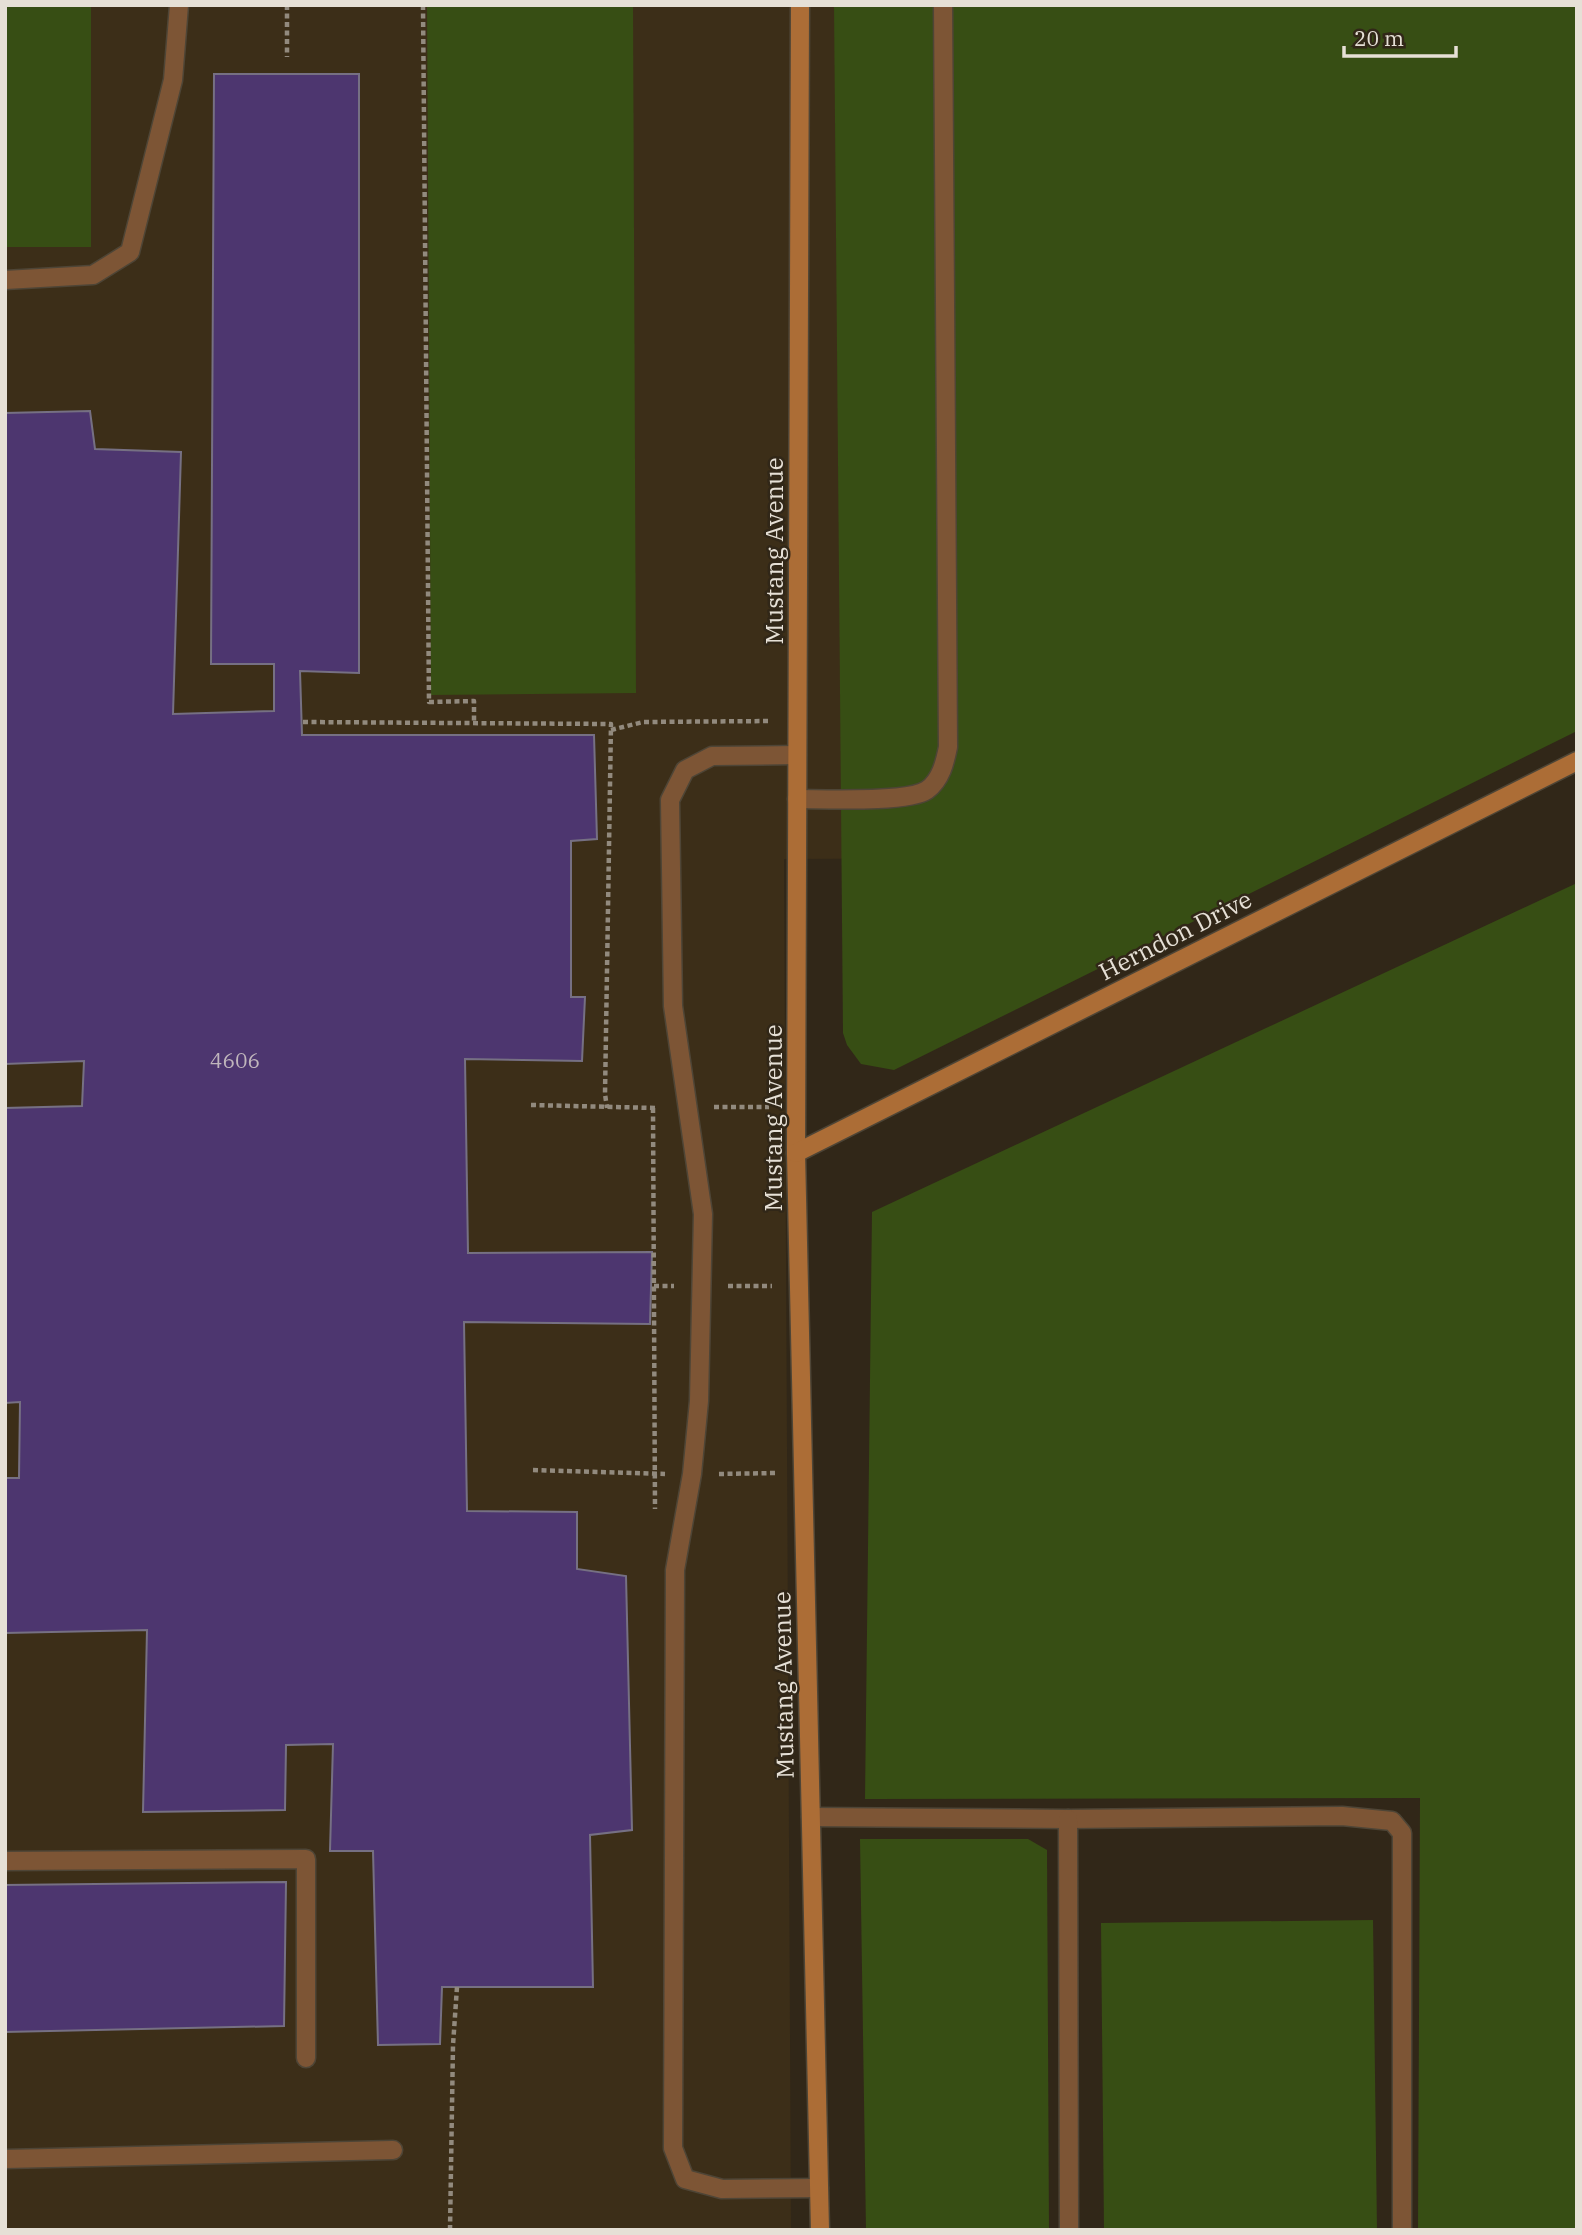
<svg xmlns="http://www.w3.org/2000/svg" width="1582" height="2235" viewBox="0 0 1582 2235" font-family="'IBM Plex Serif',serif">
<rect width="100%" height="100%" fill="#312718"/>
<path fill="#3c2e18" d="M 5,5 L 1577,5 L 1007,858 L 784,859 L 791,2230 L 5,2230 Z"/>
<g fill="#374e14">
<rect x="5" y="5" width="86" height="242"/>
<path d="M 427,5 L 633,5 L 636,693 L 431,695 Z"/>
<path d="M 834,5 L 1577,5 L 1577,731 L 894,1070 L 861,1064 L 847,1045 L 843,1033 Z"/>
<path d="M 1577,883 L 1577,2230 L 1418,2230 L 1420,1798 L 865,1799 L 872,1212 Z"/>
<path d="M 860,1839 L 1028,1839 L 1047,1850 L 1049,2230 L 866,2230 Z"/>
<path d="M 1373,1920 L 1377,2230 L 1104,2230 L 1101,1923 Z"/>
</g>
<g fill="#4d366f" stroke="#767083" stroke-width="2">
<path d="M 214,74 L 359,74 L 359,673 L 300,671 L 302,735 L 594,735 L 597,839 L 571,841 L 571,997 L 585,997 L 582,1061 L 465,1059 L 468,1253 L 652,1252 L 650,1324 L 464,1322 L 467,1511 L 577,1512 L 577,1569 L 626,1576 L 632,1830 L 590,1835 L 593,1987 L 442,1987 L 440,2044 L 378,2045 L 373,1851 L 330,1851 L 333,1744 L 286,1745 L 285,1810 L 143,1812 L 147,1630 L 5,1633 L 5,1478 L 19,1478 L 20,1402 L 5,1403 L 5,1108 L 82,1106 L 84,1061 L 5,1064 L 5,413 L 90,411 L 95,449 L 181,452 L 173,714 L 274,711 L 274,664 L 211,664 Z"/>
<path d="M 286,1882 L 284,2026 L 5,2032 L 5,1885 Z"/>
</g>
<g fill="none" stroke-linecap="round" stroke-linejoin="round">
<defs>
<g id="lane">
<path d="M 5,280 L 93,275 L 130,252 L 173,80 L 179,5"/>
<path d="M 797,755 L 712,756 L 685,770 L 670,800 L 673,1006 L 703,1214 L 699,1401 L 692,1474 L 675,1570 L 673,2148 L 685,2179 L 722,2189 L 819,2188"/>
<path d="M 797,799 C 824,799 908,803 927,790 C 941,780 945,762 948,747 L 943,5"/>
<path d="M 811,1817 L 1068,1819 L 1342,1816 L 1392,1821 L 1402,1833 L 1402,2230"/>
<path d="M 1068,1819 L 1069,2230"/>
<path d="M 5,1861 L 306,1859 L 306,2058"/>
<path d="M 5,2159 L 393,2150"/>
</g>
<g id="secondary">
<path d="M 800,5 L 796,1153 L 820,2230"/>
<path d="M 796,1153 L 1577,761"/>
</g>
</defs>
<use href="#lane" stroke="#4e4536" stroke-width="21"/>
<use href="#secondary" stroke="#4e4536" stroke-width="21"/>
<g stroke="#928a7e" stroke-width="4.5" stroke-dasharray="5 3.5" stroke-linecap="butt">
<path d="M 287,5 L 287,57"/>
<path d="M 423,5 L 429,702 L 474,701 L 474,724"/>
<path d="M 303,722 L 611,724 L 605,1094 L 607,1108"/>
<path d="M 611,730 L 643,722 L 771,721"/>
<path d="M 531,1105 L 657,1108"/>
<path d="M 714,1107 L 769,1107"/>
<path d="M 653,1108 L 655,1509"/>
<path d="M 654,1286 L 674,1286"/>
<path d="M 728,1286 L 772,1286"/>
<path d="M 533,1470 L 665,1474"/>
<path d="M 719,1474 L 777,1473"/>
<path d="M 450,2230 L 453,2045 L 457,1987"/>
</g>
<use href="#lane" stroke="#7d5535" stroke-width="18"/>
<use href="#secondary" stroke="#ac6d36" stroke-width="18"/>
</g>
<g text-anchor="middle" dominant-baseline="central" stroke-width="5" stroke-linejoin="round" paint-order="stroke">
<g font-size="21" fill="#c0b6bc">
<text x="235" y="1060">4606</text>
</g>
<g font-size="24" fill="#e6e0d6" stroke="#312718">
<text transform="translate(774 551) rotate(-90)">Mustang Avenue</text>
<text transform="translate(1175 935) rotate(-27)">Herndon Drive</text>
<text transform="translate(773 1118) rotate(-90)">Mustang Avenue</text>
<text transform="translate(783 1685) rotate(-91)">Mustang Avenue</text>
</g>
</g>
<rect width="1582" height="2235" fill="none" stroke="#e6e0d6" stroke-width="14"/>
<path d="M1344 46v10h112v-10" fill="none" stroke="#e6e0d6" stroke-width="3.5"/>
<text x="1354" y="46" font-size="21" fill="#e6e0d6" stroke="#312718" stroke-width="5" paint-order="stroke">20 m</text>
</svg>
